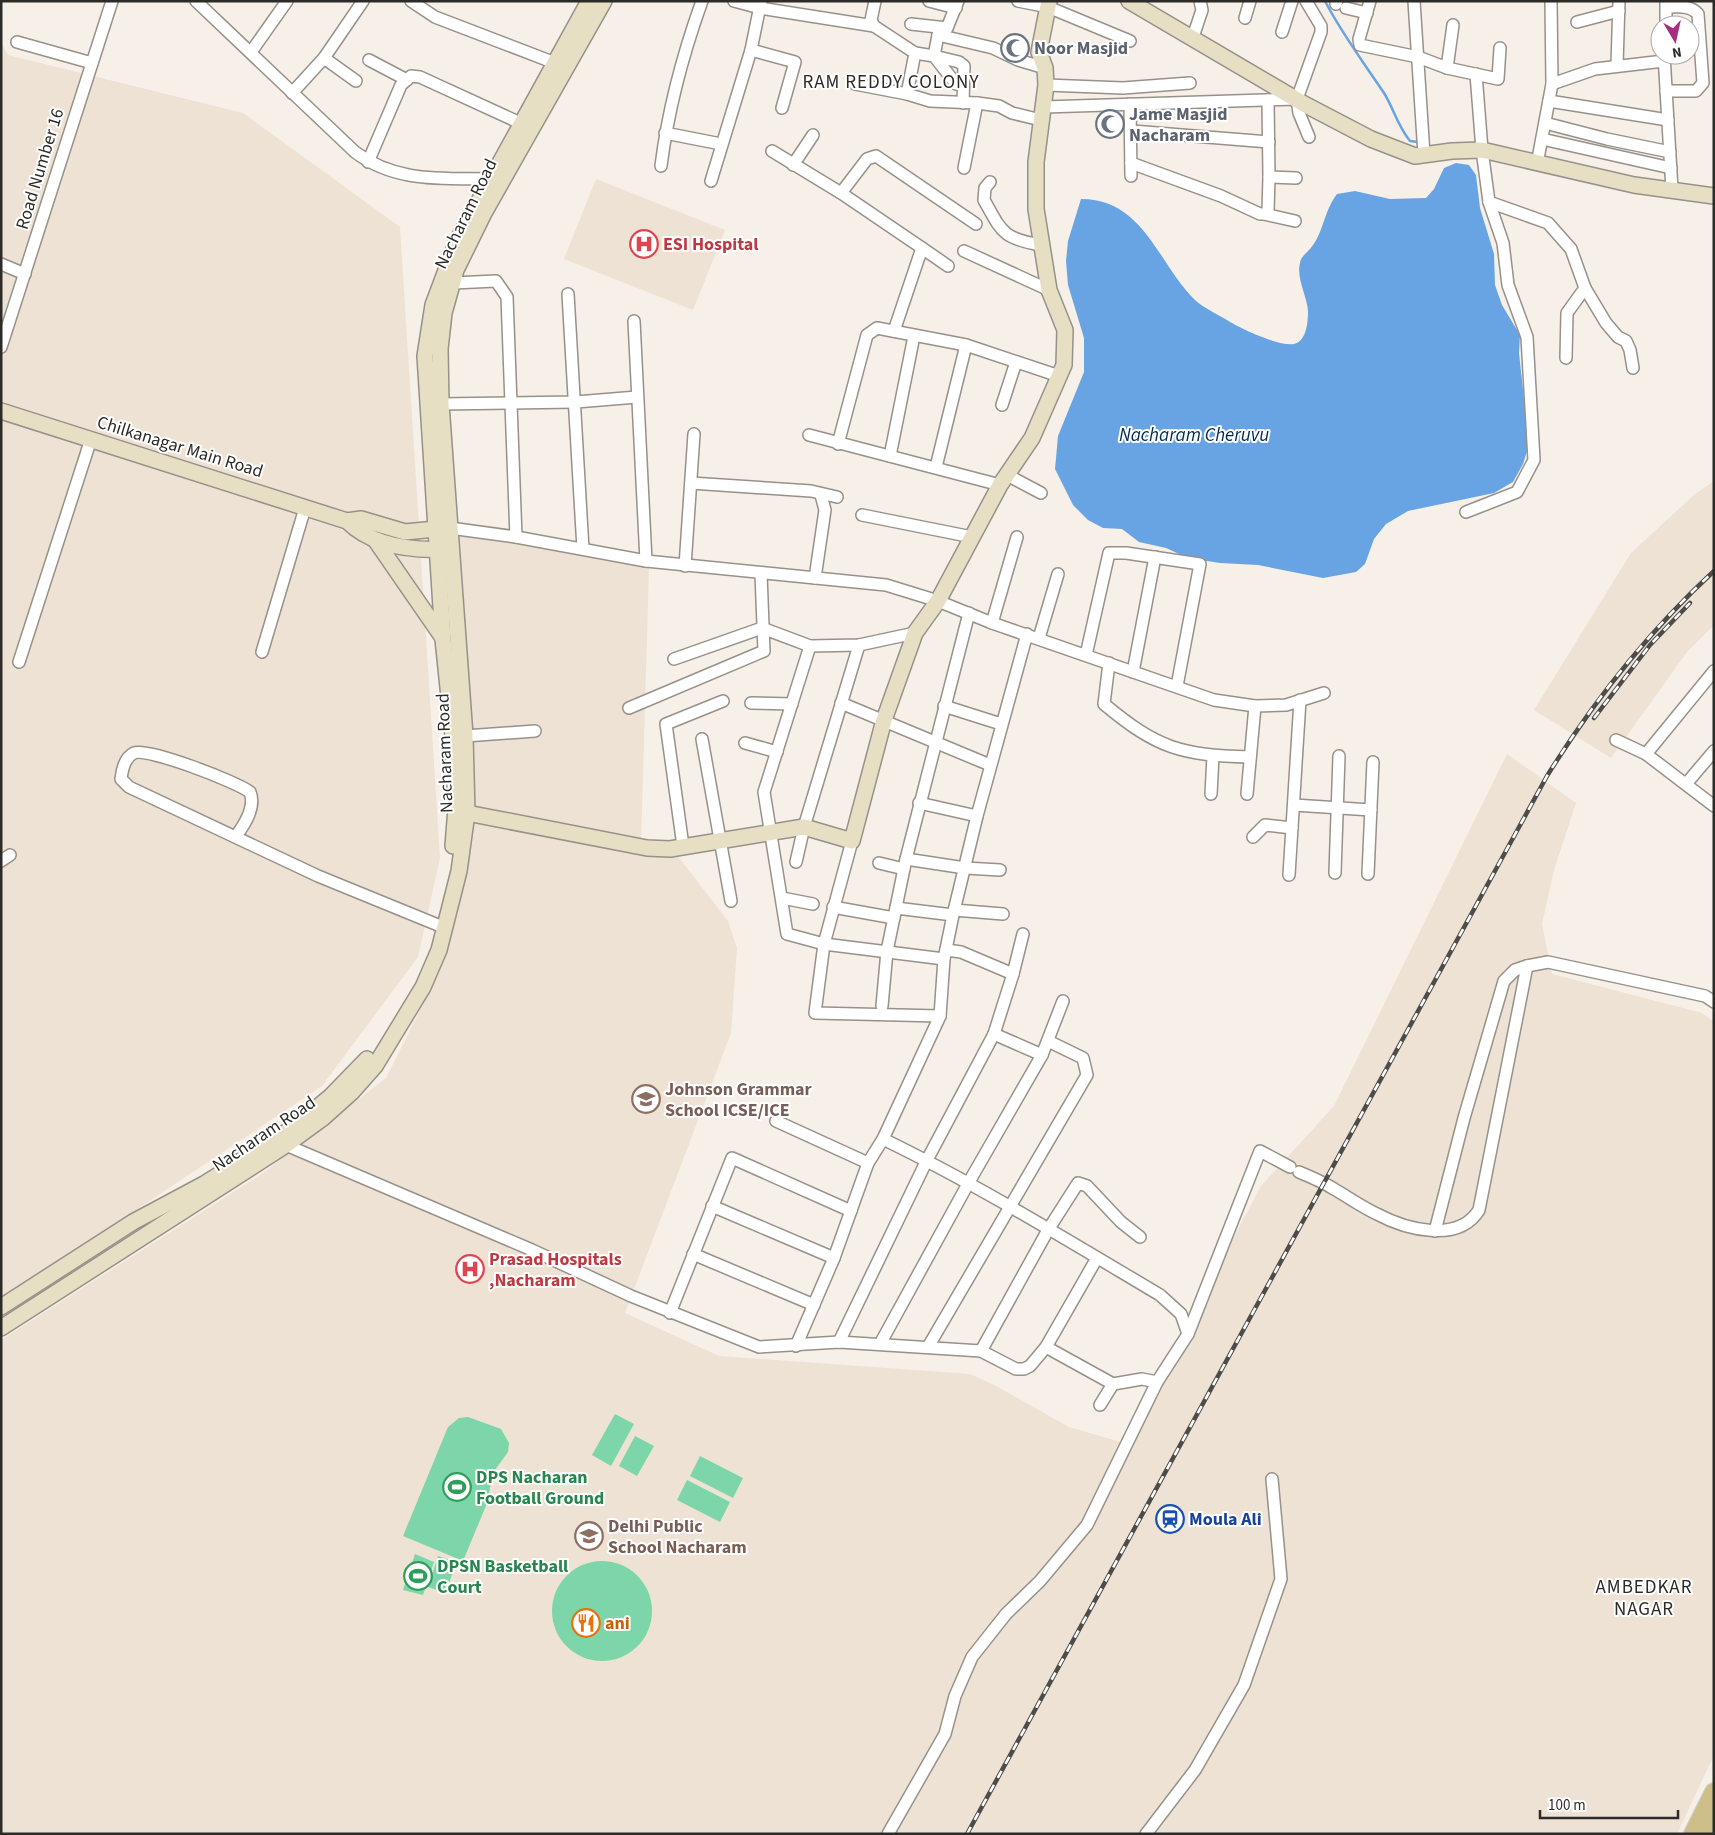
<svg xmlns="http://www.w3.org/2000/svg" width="1715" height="1835" viewBox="0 0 1715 1835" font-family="'Source Sans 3',sans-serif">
<rect width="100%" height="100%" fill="#f6f0e8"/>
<g fill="#ede2d4">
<path d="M 1,42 L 8,55 L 243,113 L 400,227 L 440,858 L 418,957 L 322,1086 L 1,1300 Z"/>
<path d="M 596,179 L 725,230 L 693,310 L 564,259 Z"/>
<path d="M 1714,481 L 1714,625 L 1687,652 L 1611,758 L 1534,710 L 1631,553 L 1694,495 Z"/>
<path d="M 458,532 L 649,568 L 641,843 L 674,851 L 728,921 L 737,948 L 731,1033 L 625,1313 L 719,1356 L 970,1374 L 996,1386 L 1069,1427 L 1124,1443 L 1261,1186 L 1334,1106 L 1507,754 L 1576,803 L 1554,870 L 1542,924 L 1552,974 L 1702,1013 L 1714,1022 L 1714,1755 L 1677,1834 L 1,1834 L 1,1340 L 263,1173 L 386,1078 L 441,968 L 470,842 Z"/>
</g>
<g fill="#7dd6a9">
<path d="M 615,1414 L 634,1424 L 611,1466 L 592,1455 Z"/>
<path d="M 468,1417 L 501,1429 L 509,1443 L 508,1452 L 492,1474 L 488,1501 L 463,1561 L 403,1536 L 448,1427 L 459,1418 Z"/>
<path d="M 635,1436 L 654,1446 L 637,1476 L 619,1466 Z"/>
<path d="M 700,1456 L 743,1478 L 733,1498 L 690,1476 Z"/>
<path d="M 687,1480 L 730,1502 L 720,1522 L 677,1500 Z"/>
<path d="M 415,1554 L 434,1562 L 423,1595 L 403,1590 Z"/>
<path d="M 438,1556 L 456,1562 L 446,1593 L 428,1587 Z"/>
<circle cx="602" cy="1611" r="50"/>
</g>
<path fill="#68a4e3" d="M 1456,163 L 1469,165 L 1476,175 L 1480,208 L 1494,254 L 1495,285 L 1502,305 L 1520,335 L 1519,353 L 1529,445 L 1523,464 L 1513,482 L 1494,493 L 1408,511 L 1386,524 L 1374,539 L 1365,564 L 1356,572 L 1323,578 L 1258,565 L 1220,563 L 1188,558 L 1166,548 L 1139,542 L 1122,529 L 1103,528 L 1088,520 L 1073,505 L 1055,469 L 1058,436 L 1084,372 L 1084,338 L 1068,285 L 1066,261 L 1068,241 L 1081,199 C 1144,199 1158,264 1195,300 C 1204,308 1217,314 1227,320 C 1239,328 1280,347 1294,344 C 1307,341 1308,321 1308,311 C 1307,296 1296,278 1300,263 C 1301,255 1309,252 1313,245 C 1323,232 1325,209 1337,194 L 1355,191 L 1390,199 L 1426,198 L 1434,189 L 1444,168 Z"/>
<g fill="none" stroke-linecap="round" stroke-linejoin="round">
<path stroke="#68a4e3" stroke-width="2.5" d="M 1325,1 C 1342,34 1364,63 1384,93 C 1394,109 1397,125 1410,141 L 1418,142"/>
<defs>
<g id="street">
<path d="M 196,1 L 355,152 C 396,183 442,178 491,179"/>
<path d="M 411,1 L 435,17 L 555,63"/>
<path d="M 734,1 L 760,8 L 874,26"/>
<path d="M 875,1 L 871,20 L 874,26 L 915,53 L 934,56 L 956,84"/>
<path d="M 929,1 L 956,8"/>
<path d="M 958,1 L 947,28 L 938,35 L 934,56 L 959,62 L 964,66 L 963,103"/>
<path d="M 1018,1 L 1048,7 L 1130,41"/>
<path d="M 1370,1 L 1359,39 L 1360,45 L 1418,57 L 1447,68 L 1498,79 L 1500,48"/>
<path d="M 1414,1 L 1424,155"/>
<path d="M 1336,4 L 1337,1"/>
<path d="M 1346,8 L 1367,13"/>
<path d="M 1245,18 L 1250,1"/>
<path d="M 1577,22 L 1619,11"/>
<path d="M 911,24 L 947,28"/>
<path d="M 1666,25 L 1666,1"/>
<path d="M 1282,32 L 1292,1"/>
<path d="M 938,35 L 993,48 L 1018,60 L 1045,68"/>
<path d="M 1193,37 L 1202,10 L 1200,1"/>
<path d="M 17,42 L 92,63"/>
<path d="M 751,50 L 795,62 L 782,108"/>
<path d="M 251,52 L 287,1"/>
<path d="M 1664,55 L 1672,190"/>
<path d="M 324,58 L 356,81"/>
<path d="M 369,60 L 407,80"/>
<path d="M 1617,65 L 1619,1"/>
<path d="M 1447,68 L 1453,25"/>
<path d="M 855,84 L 907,94 L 930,101 L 977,103 L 999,106 L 1012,113 L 1041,120"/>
<path d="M 1552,84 L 1595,69 L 1664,61"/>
<path d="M 1046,85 L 1123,88 L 1190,83"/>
<path d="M 1666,91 L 1696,91 L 1703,83 L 1698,14 C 1690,5 1678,7 1667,7"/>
<path d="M 292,93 L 324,58 L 363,1"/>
<path d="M 907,94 L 915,53"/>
<path d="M 1297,99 L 1299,113 L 1309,137"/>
<path d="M 1268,100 L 1269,177 L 1296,178"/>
<path d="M 1549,101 L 1668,120"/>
<path d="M 1130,104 L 1131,176"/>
<path d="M 1044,107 L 1297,99 L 1321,32 L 1321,26 L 1306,1"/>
<path d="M 1545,123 L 1607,139 L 1670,152"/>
<path d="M 1132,131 L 1269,142"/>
<path d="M 665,133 L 721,144"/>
<path d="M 1542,139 L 1671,168"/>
<path d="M 772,151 L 841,193 L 922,248"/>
<path d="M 368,162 L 401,85 L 411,76 L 420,77 L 529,127"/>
<path d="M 1131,163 L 1221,196 L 1260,214 L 1264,214 L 1268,211 L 1269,177"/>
<path d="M 1537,164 L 1552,84 L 1551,1"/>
<path d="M 793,165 L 813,135"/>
<path d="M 661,166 C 668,110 683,54 702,1"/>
<path d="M 964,168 L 977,103"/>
<path d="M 711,181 L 751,50 L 761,1"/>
<path d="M 990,182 L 985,188 L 984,200 C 1002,232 1002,238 1040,245"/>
<path d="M 841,193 L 867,159 L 876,156 L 976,224"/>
<path d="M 1489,202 L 1548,223 L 1571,249 L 1585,288 L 1606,323 L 1618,337 L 1626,341 L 1630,350 L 1633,368"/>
<path d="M 1264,214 L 1295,221"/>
<path d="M 964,251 L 1049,290"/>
<path d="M 1,264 L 25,274"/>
<path d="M 453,283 L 496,281 L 507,297 L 516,537"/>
<path d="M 568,294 L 583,549"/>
<path d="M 634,321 L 646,561"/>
<path d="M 894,331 L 922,248 L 948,266"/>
<path d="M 1,347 L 112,1"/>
<path d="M 1566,358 L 1567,313 L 1585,288"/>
<path d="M 441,404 L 576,402 L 637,397"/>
<path d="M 1002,405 L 1016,362"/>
<path d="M 809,435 L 1000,485"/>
<path d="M 838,444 L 867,335 L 877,328 L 966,345 L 1059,376"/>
<path d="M 890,456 L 914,336"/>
<path d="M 936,467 L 966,345"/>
<path d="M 1007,475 L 1041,493"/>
<path d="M 691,483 L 811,491 L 837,497"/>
<path d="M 1466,512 L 1517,492 L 1534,460 L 1527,337 L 1508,285 L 1503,243 L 1489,202 L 1482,150 L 1476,74"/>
<path d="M 862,515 L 972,537"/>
<path d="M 450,528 L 516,537 L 646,561 L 886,585 L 938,601 L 992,623 L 1214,700 L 1255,706 L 1286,705 L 1324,693"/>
<path d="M 685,566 L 694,434"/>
<path d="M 815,578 L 825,510 L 821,495"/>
<path d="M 992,623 L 1017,537"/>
<path d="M 1039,638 L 1058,574"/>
<path d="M 810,646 L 764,792 L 787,934 L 824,944 L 944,959"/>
<path d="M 262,652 L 305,508"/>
<path d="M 1086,655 L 1109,553 L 1126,553 L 1200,564 L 1177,686"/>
<path d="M 674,659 L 762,628 L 810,646 L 859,645 L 915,633"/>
<path d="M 19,662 L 91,439"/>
<path d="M 1109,663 L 1104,704 C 1158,749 1181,755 1250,757"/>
<path d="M 1133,672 L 1155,557"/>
<path d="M 751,703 L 792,704"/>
<path d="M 841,703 L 990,765"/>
<path d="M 944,706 L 1001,724"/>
<path d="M 629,708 L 764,651 L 761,574"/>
<path d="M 465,736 L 535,731"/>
<path d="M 702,739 L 731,901"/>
<path d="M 1616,740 L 1646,754 L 1714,806"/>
<path d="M 745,743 L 777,752"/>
<path d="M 1646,754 L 1714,671"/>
<path d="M 1686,784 L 1714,751"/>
<path d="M 1211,794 L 1213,756"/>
<path d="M 1247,794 L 1255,706"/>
<path d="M 919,803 L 977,816"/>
<path d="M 1294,805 L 1371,810"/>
<path d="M 236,836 C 245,824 256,807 250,792 C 237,782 147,747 134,753 C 125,757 122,770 121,779 L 129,787 L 318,876 L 438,925"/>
<path d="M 1253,837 L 1265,825 L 1292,828"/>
<path d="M 852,841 L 824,944 L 815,1013 L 940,1016"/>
<path d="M 683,846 L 666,724 L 723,701"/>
<path d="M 906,859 L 965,868 L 1000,870"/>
<path d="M 1,861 L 10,855"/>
<path d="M 796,862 L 804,827 L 859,645"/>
<path d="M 879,863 L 904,869"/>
<path d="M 1335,873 L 1339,756"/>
<path d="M 1368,874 L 1373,762"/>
<path d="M 1289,875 L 1300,700"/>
<path d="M 782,898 L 813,904"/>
<path d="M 833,907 L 894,918"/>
<path d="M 896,908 L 953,915"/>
<path d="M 954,910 L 1003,914"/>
<path d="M 946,950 L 961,952 L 1013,974"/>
<path d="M 882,1006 L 887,951 L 906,859 L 969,613"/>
<path d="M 994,1034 L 1042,1055"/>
<path d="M 776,1121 L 868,1163"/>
<path d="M 883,1139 C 978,1185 1069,1241 1160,1295 L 1181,1314 L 1188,1334"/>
<path d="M 282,1140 L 286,1145 L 532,1250 L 631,1296 L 759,1347 L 839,1342 L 981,1351 L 1016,1369 L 1024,1369 L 1030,1366 L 1046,1347 L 1097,1258"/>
<path d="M 1299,1172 C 1311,1177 1323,1182 1334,1189 C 1348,1197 1362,1207 1377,1214 C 1405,1229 1458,1244 1479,1210 L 1527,966 L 1548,962 L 1705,996 L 1714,1002"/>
<path d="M 712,1206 L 834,1258"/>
<path d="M 1435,1231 L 1464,1118 L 1504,981 L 1515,970 L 1527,966"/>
<path d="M 693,1254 L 814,1305"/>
<path d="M 670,1313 L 732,1158 L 851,1211"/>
<path d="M 839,1342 L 927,1160 L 994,1034 L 1013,974 L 1023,934"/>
<path d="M 880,1344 L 969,1182 L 1042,1055 L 1063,1001"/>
<path d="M 796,1346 L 834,1258 L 868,1163 L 883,1139 L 940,1016 L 944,959 L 953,915 L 977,816 L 1027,634"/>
<path d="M 928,1347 L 1087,1075 L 1083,1058 L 1048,1041"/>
<path d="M 1046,1347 L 1113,1384 L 1142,1379 L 1157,1382"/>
<path d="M 981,1351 L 1048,1230 L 1078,1183 L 1087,1186 L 1121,1222 L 1140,1237"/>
<path d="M 1100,1405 L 1113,1384"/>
<path d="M 888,1834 L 945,1734 L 955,1696 L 972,1657 L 1006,1614 L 1040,1581 L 1087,1525 L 1157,1382 L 1188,1334 L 1260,1151 L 1290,1167"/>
<path d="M 1146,1834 L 1195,1770 L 1244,1685 L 1281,1579 L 1272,1479"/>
</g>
<g id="secondary">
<path d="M 1129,1 L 1304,104 L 1371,139 L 1415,156 L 1452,151 L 1482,150 L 1634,185 L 1714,196"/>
<path d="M 1,411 L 347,521 L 361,519 L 405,532 L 446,528"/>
<path d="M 347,521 C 373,547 412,551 448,549"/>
<path d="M 376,541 L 443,638"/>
<path d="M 467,813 L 647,848 L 670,849 L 804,827 L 852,841 L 884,720 L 915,633 L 938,601 L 1000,485 L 1032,438 L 1064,365 L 1065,330 L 1049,290 L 1036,209 L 1036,162 L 1046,85 L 1045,68 L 1039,52 L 1049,1"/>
<path d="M 453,846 L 456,808 L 453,736 L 443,639 L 425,356 L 433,305 L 457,241 L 589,1"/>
<path d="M 1,1307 L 133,1222 L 204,1184 L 291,1129 L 330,1097 L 367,1059"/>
<path d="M 1,1328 L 286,1145 L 323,1118 L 352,1092 L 375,1066 L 423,987 L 439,950 L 459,871 L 467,813 L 465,736 L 441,404 L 440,349 L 444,313 L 456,270 L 484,213 L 604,1"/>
</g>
<g id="primary">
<path d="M 1693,1834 L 1714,1792"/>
<path d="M 1708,1834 L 1714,1822"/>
</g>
</defs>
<use href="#street" stroke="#969189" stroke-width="14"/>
<use href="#secondary" stroke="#969189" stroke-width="18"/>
<use href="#primary" stroke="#d1d0d0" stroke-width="20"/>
<use href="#street" stroke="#fff" stroke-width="11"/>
<use href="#secondary" stroke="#e6dfc4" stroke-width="15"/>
<use href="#primary" stroke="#cebf88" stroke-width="18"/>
<defs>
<g id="rail">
<path d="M 1594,718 L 1650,645 L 1690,603"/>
<path d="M 967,1834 L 1547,776 C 1595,699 1647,633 1714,571"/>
</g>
</defs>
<use href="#rail" stroke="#4e4c48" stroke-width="4.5"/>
<use href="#rail" stroke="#fff" stroke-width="2.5" stroke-dasharray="8" stroke-linecap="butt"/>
</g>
<defs>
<symbol id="mosque-ring" viewBox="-11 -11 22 22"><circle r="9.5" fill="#fff" stroke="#6b7280" stroke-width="1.5"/><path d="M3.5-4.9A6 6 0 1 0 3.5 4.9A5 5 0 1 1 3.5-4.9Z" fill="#6b7280"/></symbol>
<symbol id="hospital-ring" viewBox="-11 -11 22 22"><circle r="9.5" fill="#fff" stroke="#e0444e" stroke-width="1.5"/><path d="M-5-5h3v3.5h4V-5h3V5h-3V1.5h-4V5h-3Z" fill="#e0444e"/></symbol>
<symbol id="school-ring" viewBox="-11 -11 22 22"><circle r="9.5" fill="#fff" stroke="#8d6e63" stroke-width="1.5"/><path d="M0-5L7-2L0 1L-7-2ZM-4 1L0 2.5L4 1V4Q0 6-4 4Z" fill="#8d6e63"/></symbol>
<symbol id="stadium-ring" viewBox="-11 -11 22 22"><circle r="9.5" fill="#fff" stroke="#2e9e5b" stroke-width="1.5"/><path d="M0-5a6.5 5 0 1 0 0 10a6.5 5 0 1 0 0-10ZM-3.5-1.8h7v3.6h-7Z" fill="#2e9e5b"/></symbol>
<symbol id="station-ring" viewBox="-11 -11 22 22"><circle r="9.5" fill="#fff" stroke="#1a4fb4" stroke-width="1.5"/><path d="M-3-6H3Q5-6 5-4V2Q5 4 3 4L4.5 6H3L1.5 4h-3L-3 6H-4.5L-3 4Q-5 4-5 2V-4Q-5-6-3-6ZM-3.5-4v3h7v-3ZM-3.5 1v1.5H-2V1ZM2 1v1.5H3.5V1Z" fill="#1a4fb4"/></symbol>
<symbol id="restaurant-ring" viewBox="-11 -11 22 22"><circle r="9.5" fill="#fff" stroke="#e8710a" stroke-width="1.5"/><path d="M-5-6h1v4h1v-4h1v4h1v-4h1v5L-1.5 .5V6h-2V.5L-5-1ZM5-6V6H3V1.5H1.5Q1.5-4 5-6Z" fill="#e8710a"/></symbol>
</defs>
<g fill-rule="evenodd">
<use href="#mosque-ring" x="999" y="32" width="32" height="32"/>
<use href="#mosque-ring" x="1094" y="108" width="32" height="32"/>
<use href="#hospital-ring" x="628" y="228" width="32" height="32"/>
<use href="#school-ring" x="630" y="1083" width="32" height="32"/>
<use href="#hospital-ring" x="454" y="1253" width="32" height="32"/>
<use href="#stadium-ring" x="441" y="1471" width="32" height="32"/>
<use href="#station-ring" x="1154" y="1503" width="32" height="32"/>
<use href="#school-ring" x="573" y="1520" width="32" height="32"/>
<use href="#stadium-ring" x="402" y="1560" width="32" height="32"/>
<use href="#restaurant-ring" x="570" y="1607" width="32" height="32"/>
</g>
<g text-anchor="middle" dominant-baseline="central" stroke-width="4" stroke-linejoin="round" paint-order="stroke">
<g font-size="18" font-weight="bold" fill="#5b616d" stroke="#fff" text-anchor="start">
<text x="1034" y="48">Noor Masjid</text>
<text x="1129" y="114">Jame Masjid<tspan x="1129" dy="21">Nacharam</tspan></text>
</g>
<g font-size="18" fill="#2d2b28" stroke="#fff">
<text transform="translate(40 169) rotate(-73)">Road Number 16</text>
<text transform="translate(466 214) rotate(-64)">Nacharam Road</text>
<text transform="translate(180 447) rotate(17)">Chilkanagar Main Road</text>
<text transform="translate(445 753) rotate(-92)">Nacharam Road</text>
<text transform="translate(264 1134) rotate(-34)">Nacharam Road</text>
</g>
<g font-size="18" font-weight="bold" fill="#be3a42" stroke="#fff" text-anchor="start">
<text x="663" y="244">ESI Hospital</text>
<text x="489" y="1259">Prasad Hospitals<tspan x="489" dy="21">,Nacharam</tspan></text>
</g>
<g font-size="18" font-weight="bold" fill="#785e54" stroke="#fff" text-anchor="start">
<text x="665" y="1089">Johnson Grammar<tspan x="665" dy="21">School ICSE/ICE</tspan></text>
<text x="608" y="1526">Delhi Public<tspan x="608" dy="21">School Nacharam</tspan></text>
</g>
<g font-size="18" font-weight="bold" fill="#27864d" stroke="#fff" text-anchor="start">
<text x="476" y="1477">DPS Nacharan<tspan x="476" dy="21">Football Ground</tspan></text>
<text x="437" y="1566">DPSN Basketball<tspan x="437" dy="21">Court</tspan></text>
</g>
<g font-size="18" font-weight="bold" fill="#164399" stroke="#fff" text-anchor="start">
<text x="1189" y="1519">Moula Ali</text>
</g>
<g font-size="18" font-weight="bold" fill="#c56008" stroke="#fff" text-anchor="start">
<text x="605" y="1623">ani</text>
</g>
<g font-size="19" letter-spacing="1" fill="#2d2b28" stroke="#fff">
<text x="891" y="82">RAM REDDY COLONY</text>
<text x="1644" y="1587">AMBEDKAR<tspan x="1644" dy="22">NAGAR</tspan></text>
</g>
<g font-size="19" font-style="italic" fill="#002a51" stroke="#fff">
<text x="1194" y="435">Nacharam Cheruvu</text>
</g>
</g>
<rect width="1715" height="1835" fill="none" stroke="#2d2b28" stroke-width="5"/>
<g transform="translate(1675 40) rotate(171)"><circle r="24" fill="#ffffff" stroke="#abaaa9"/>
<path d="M0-4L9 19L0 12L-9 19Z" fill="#a82c7f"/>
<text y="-8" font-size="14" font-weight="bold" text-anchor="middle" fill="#2d2b28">N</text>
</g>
<path d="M1540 1810v8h138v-8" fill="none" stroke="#2d2b28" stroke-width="2.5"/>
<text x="1548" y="1810" font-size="15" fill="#2d2b28" stroke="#ffffff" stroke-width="4" paint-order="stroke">100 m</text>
</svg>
